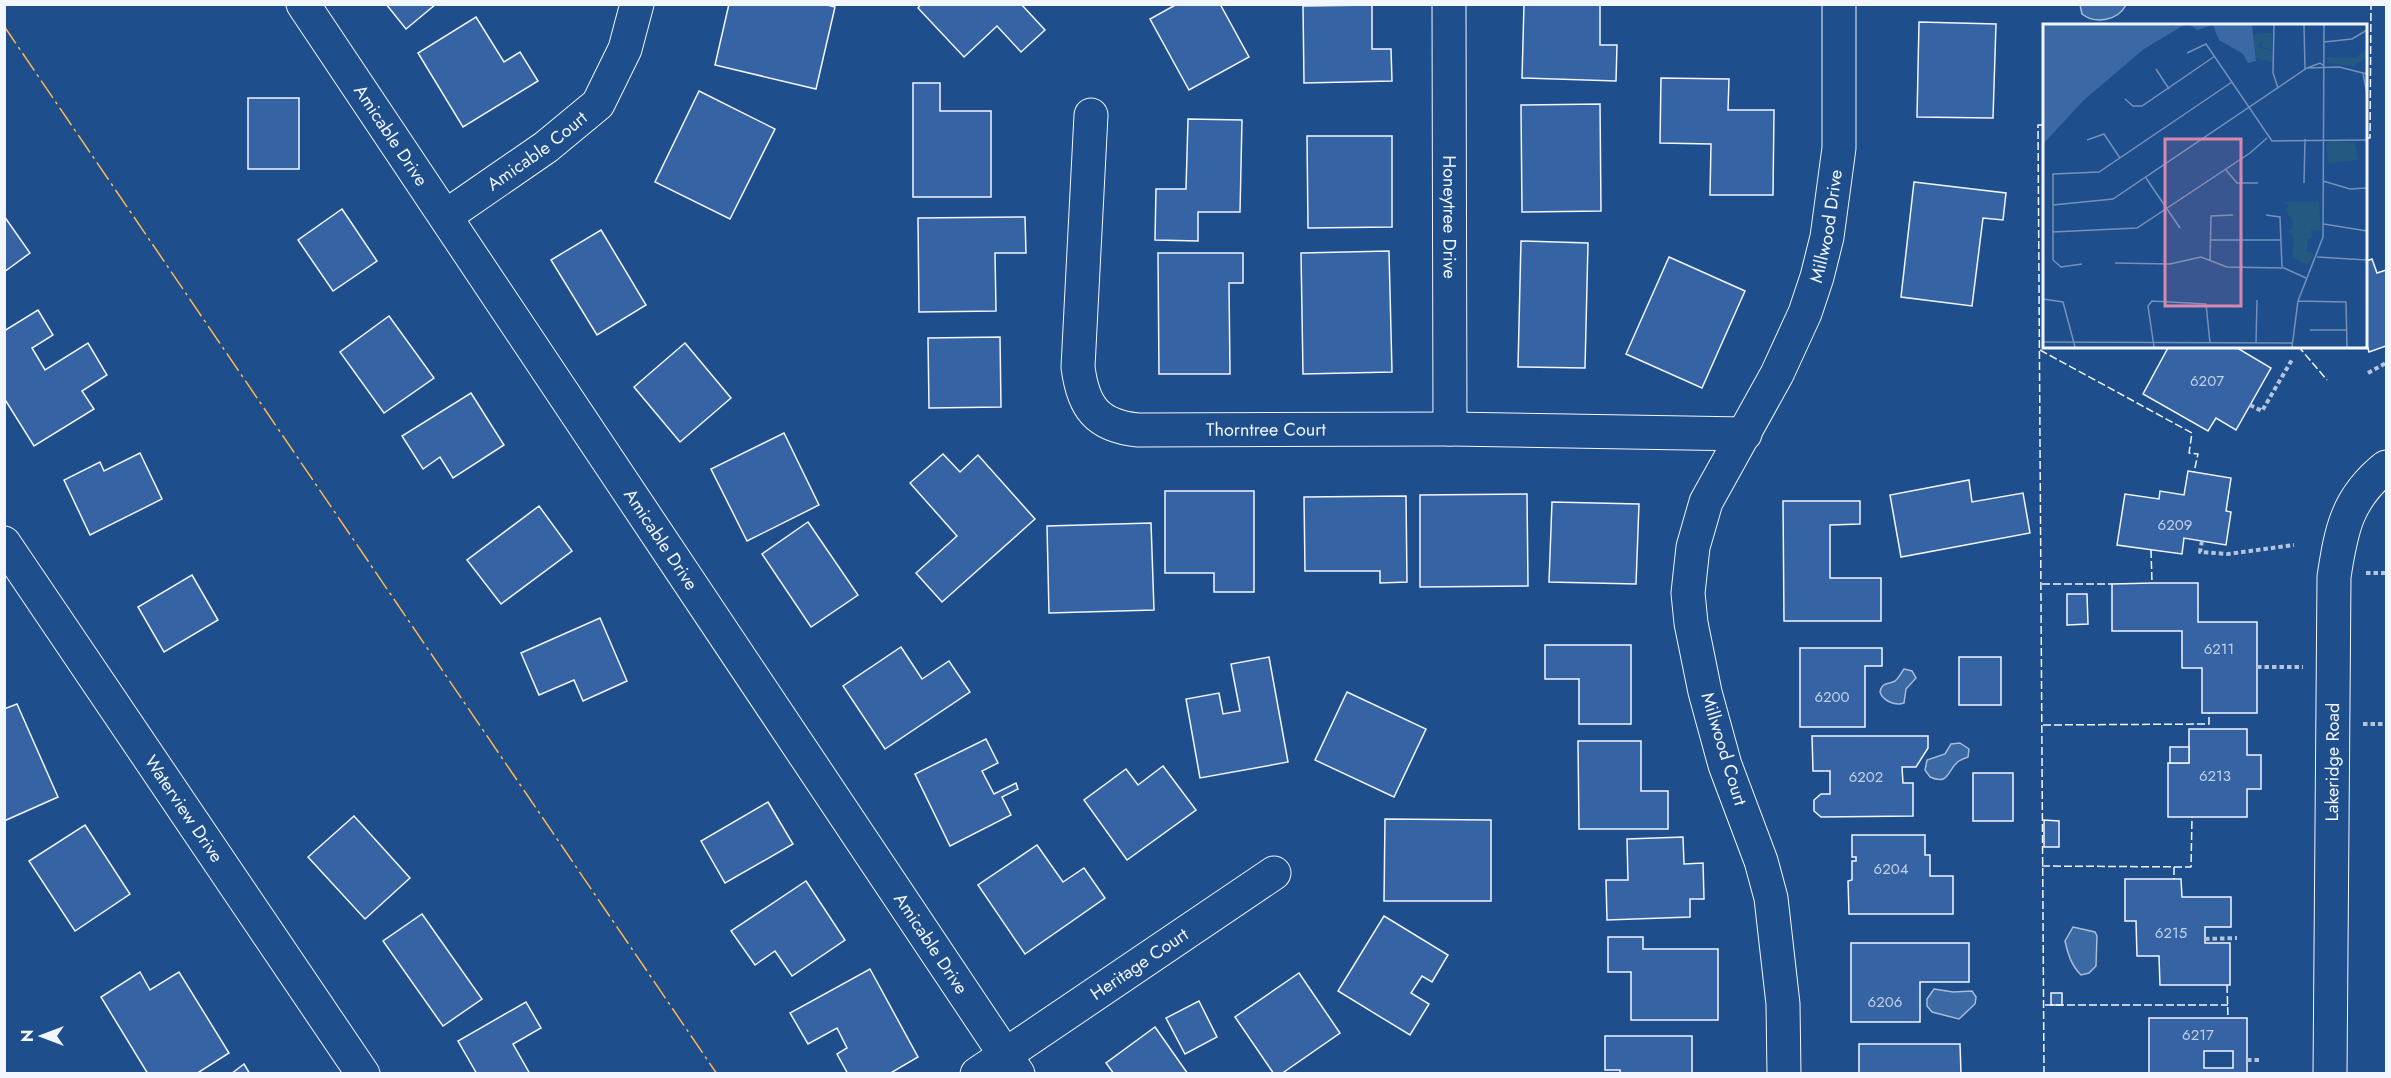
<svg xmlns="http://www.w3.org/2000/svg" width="2391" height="1078" viewBox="0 0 2391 1078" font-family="Jost,sans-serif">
<rect width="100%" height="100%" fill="#1f4e8c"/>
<g fill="#3b69a3" stroke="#a8bbd7" stroke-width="1.5">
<path d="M 2080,5 L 2080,4 L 2126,5 C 2118,20 2096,25 2082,14 Z"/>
<path d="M 1904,669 L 1912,671 L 1916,678 L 1906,689 L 1904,703 C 1895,706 1883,701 1880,692 C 1882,682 1887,685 1895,681 C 1899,678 1901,673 1904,669 Z"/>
<path d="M 1960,743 L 1969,749 L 1968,757 C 1965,758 1962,759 1959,761 C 1947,769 1950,786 1930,777 L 1925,770 L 1927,760 L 1945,754 L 1951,744 Z"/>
<path d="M 2073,927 L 2095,932 L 2097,936 L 2096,966 L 2089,973 L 2081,975 C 2071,965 2068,954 2065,941 Z"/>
<path d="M 1934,989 L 1953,992 L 1972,991 L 1976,997 L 1975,1004 L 1959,1019 L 1932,1012 L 1927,1006 L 1927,999 Z"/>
</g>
<g fill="#3563a3" stroke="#f2f6ff" stroke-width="1.5" fill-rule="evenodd">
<path d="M 386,4 L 436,4 L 406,29 Z"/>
<path d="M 729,4 L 823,4 L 835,7 L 816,89 L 715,65 Z"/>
<path d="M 921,4 L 1021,4 L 1045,30 L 1021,52 L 997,26 L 964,57 L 918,8 Z"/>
<path d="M 1177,4 L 1220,4 L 1249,57 L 1189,90 L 1150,19 Z"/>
<path d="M 1524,4 L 1600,4 L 1600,45 L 1617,45 L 1616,81 L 1522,78 Z"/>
<path d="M 1372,5 L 1372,49 L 1391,49 L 1392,81 L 1304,83 L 1303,6 Z"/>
<path d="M 476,17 L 504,62 L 520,52 L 538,81 L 463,127 L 418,53 Z"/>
<path d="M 1919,22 L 1996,24 L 1993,118 L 1917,117 Z"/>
<path d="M 1661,78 L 1729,79 L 1728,110 L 1774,110 L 1773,195 L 1710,195 L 1711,144 L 1660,143 Z"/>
<path d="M 913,83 L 940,83 L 940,111 L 991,111 L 991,197 L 913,197 Z"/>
<path d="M 699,91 L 775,129 L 730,219 L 655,182 Z"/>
<rect x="248" y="98" width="51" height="71"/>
<path d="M 1600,104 L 1601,211 L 1522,212 L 1521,105 Z"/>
<path d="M 1188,119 L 1242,120 L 1240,212 L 1198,212 L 1198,241 L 1155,240 L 1156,189 L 1186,189 Z"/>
<path d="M 1307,136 L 1392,136 L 1392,227 L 1308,228 Z"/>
<path d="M 1914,182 L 2006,193 L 2003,220 L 1983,218 L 1972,306 L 1901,297 Z"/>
<path d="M 342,209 L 377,261 L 333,291 L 298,240 Z"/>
<path d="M 4,216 L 30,253 L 4,272 Z"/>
<path d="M 1025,217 L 1026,253 L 995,253 L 996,311 L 919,312 L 918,218 Z"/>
<path d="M 601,230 L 646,305 L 597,335 L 551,260 Z"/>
<path d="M 1521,241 L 1588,243 L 1585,368 L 1518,367 Z"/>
<path d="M 1389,251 L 1392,372 L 1303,374 L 1301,253 Z"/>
<path d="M 1158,253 L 1243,253 L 1243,283 L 1229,283 L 1230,374 L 1159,374 Z"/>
<path d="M 1669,257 L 1745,291 L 1702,388 L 1626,354 Z"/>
<path d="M 2372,259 L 2377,273 L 2386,270 L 2386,346 L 2369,352 L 2366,341 L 2366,261 Z"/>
<path d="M 38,310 L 53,335 L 32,348 L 45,370 L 88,343 L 107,375 L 82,391 L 94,409 L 34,446 L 4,398 L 4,331 Z"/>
<path d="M 389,316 L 434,378 L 384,413 L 340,352 Z"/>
<path d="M 1000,337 L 1001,407 L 929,408 L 928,338 Z"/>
<path d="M 685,343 L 731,398 L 680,442 L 634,387 Z"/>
<path d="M 2169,346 L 2234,346 L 2271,368 L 2236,430 L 2216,418 L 2208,431 L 2143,394 Z"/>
<path d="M 471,393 L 504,445 L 453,478 L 440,457 L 423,469 L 402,436 Z"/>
<path d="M 784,433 L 819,505 L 747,541 L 711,469 Z"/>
<path d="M 140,453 L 162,499 L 90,535 L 64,480 L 100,462 L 104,471 Z"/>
<path d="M 943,454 L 960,472 L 978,455 L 1035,519 L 942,602 L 916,573 L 957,536 L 910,483 Z"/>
<path d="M 2188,471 L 2231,478 L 2226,511 L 2231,512 L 2226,545 L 2184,538 L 2182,554 L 2117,545 L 2125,494 L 2159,499 L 2160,491 L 2184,495 Z"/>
<path d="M 1969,480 L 1972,502 L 2023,493 L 2030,533 L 1901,557 L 1890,495 Z"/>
<path d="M 1165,491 L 1254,491 L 1254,592 L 1214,592 L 1214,573 L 1165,573 Z"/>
<path d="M 1527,494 L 1528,586 L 1420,587 L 1420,495 Z"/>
<path d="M 1406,496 L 1407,582 L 1380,583 L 1380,571 L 1305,571 L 1304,497 Z"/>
<path d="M 1783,501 L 1860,501 L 1860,524 L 1830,525 L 1830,578 L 1881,578 L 1881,621 L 1784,621 Z"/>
<path d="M 1552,502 L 1639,504 L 1636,584 L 1549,582 Z"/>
<path d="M 539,506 L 572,551 L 501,604 L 467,560 Z"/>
<path d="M 808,522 L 858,595 L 811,627 L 762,554 Z"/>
<path d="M 1151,523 L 1154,610 L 1049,613 L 1047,526 Z"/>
<path d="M 192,575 L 218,620 L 164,652 L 138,607 Z"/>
<path d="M 2152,583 L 2198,583 L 2198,622 L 2257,622 L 2257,713 L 2202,713 L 2202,668 L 2182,668 L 2182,631 L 2112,631 L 2112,584 Z"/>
<path d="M 2067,594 L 2087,594 L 2088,624 L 2067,625 Z"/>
<path d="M 600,618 L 627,681 L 583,701 L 574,680 L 539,695 L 521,653 Z"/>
<path d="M 1545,645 L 1631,645 L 1631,724 L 1579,724 L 1579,679 L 1545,679 Z"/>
<path d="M 901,647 L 922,679 L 949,661 L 970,692 L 885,749 L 843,686 Z"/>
<path d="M 1800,648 L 1882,648 L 1882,666 L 1865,666 L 1865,727 L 1800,727 Z"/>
<path d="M 1269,657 L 1288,762 L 1200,778 L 1186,699 L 1219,693 L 1223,714 L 1240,711 L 1231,664 Z"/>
<rect x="1959" y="657" width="42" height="48"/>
<path d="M 1347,692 L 1426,729 L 1394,797 L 1315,760 Z"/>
<path d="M 17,704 L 58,797 L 4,821 L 4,709 Z"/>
<path d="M 2189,729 L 2247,729 L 2247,755 L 2261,755 L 2261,789 L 2247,789 L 2247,817 L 2168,817 L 2168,763 L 2189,763 Z"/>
<path d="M 1812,736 L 1928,736 L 1928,748 L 1916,767 L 1902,767 L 1903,783 L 1913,783 L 1913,816 L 1821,817 L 1814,811 L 1814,800 L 1821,794 L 1830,794 L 1830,771 L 1813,771 Z"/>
<path d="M 986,739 L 998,763 L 982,771 L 994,794 L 1016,783 L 1018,789 L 1002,797 L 1011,815 L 950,846 L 915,774 Z"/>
<path d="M 1578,741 L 1641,741 L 1641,791 L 1668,791 L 1668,829 L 1579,829 Z"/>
<rect x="2170" y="747" width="19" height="16"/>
<path d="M 1163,766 L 1196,810 L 1127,860 L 1084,800 L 1126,769 L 1138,785 Z"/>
<rect x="1973" y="773" width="40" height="48"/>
<path d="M 768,802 L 793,844 L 725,883 L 701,841 Z"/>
<path d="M 354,816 L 410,878 L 365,919 L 308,857 Z"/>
<path d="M 1385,819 L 1491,820 L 1491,901 L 1384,901 Z"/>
<path d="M 2044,820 L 2059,821 L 2059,847 L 2044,847 Z"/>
<path d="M 85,825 L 130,894 L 75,931 L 29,861 Z"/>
<path d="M 1852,835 L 1925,835 L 1925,855 L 1930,855 L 1930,876 L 1953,876 L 1953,914 L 1849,914 L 1848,881 L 1852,880 L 1852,861 L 1856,861 L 1856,857 L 1852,857 Z"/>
<path d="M 1683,837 L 1684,864 L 1703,863 L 1704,899 L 1690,899 L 1690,917 L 1607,920 L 1606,880 L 1628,880 L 1627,839 Z"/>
<path d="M 1037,845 L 1063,882 L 1084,868 L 1105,898 L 1025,954 L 978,885 Z"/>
<path d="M 2125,879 L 2181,879 L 2182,897 L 2231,897 L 2231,927 L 2205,927 L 2205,943 L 2230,943 L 2230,985 L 2160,985 L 2159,956 L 2137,956 L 2136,921 L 2125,921 Z"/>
<path d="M 806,881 L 845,940 L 792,976 L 775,951 L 755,965 L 731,931 Z"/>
<path d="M 422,914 L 482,999 L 443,1026 L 383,941 Z"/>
<path d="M 1384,916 L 1448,955 L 1432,982 L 1422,976 L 1411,993 L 1429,1004 L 1410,1035 L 1338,991 Z"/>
<path d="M 1608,937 L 1643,937 L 1643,949 L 1718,949 L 1718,1020 L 1631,1020 L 1631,972 L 1608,972 Z"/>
<path d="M 1851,943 L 1969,943 L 1969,982 L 1920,982 L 1920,1022 L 1851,1022 Z"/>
<path d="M 870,969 L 918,1057 L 889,1074 L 848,1074 L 837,1054 L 847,1048 L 837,1028 L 808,1044 L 790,1013 Z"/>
<path d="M 140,972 L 150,990 L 179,972 L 229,1053 L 196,1074 L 148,1074 L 101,997 Z"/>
<path d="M 1299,973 L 1340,1033 L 1281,1074 L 1274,1074 L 1235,1017 Z"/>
<rect x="2051" y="993" width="11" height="12"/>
<path d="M 1199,1001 L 1217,1037 L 1185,1054 L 1166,1018 Z"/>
<path d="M 526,1002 L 541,1028 L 513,1044 L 530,1074 L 477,1074 L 458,1041 Z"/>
<path d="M 2149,1018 L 2247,1018 L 2247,1074 L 2149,1074 ZM 2204,1051 L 2233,1051 L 2233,1068 L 2204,1068 Z"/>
<path d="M 1155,1027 L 1188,1074 L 1114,1074 L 1106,1063 Z"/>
<path d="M 1605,1036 L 1692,1036 L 1692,1074 L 1620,1074 L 1620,1070 L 1605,1070 Z"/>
<path d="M 1859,1044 L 1960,1044 L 1961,1074 L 1859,1074 Z"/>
<path d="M 244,1064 L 250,1074 L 231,1074 Z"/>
</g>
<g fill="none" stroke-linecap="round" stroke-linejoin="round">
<defs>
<g id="minor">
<path id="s1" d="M 303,4 L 1018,1074"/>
<path id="s2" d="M 1449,4 L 1450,429"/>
<path id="s3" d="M 1091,115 L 1078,367 C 1083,407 1097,426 1138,430 L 1450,429 L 1745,434"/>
<path id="s4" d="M 446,216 L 546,147 L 598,104 L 625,49 L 637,4"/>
<path id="s5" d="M 4,543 L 363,1074"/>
<path id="s6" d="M 977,1074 L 1274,873"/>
<path id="s7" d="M 1784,1074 L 1783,1004 L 1771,898 L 1761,861 L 1725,765 L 1705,692 L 1691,623 L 1688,593 L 1693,547 L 1706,502 L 1777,374 L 1805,313 L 1817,277 L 1827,237 L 1839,148 L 1839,4"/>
<path id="s8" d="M 2330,1074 L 2334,577 C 2341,530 2347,498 2386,467"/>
</g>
</defs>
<use href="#minor" stroke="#f2f6ff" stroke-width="35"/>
<g stroke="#b3c4dc" stroke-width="4" stroke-dasharray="4.5 3" stroke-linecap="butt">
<path d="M 2368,373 L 2386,363"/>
<path d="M 2250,405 L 2262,411 L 2293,358"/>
<path d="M 2202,541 L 2200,552 L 2228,554 L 2294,545"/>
<path d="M 2366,573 L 2386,573"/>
<path d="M 2257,667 L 2303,667"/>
<path d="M 2363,724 L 2386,724"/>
<path d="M 2205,939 L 2237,938"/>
<path d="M 2247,1060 L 2260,1060"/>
</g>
<use href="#minor" stroke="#1f4e8c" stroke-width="33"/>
<g stroke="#f2f6ff" stroke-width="1.5" stroke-dasharray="8 3" stroke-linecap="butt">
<path d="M 2366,138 L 2370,138 L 2371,4"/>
<path d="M 2298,346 L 2327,380"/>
<path d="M 2040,350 L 2192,433 L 2189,453 L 2198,454 L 2194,472"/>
<path d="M 2151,550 L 2152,583"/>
<path d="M 2042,584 L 2112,584"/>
<path d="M 2043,725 L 2209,724 L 2209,713"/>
<path d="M 2042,866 L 2191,867 L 2192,817"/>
<path d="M 2174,867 L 2174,879"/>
<path d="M 2227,985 L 2228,1018"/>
<path d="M 2045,1005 L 2228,1005"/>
<path d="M 2044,1074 L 2038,125 L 2044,125"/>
</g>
<path stroke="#ffb74d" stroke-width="1.5" stroke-dasharray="21 4.5 3 4.5" stroke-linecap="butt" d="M 4,26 L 717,1074"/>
</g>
<g text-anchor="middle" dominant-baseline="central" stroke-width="4.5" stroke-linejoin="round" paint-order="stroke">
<g font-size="15" fill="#c3d1e8">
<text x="2207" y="381">6207</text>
<text x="2175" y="525">6209</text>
<text x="2219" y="649">6211</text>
<text x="1832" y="697">6200</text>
<text x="2215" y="776">6213</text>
<text x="1866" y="777">6202</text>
<text x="1891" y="869">6204</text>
<text x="2171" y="933">6215</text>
<text x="1885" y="1002">6206</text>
<text x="2198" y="1035">6217</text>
</g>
<g font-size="18" fill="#f2f6ff" stroke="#1f4e8c">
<text stroke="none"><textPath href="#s1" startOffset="158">Amicable Drive</textPath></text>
<text stroke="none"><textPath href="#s4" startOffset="112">Amicable Court</textPath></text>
<text stroke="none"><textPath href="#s2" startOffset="213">Honeytree Drive</textPath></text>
<text stroke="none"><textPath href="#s7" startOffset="890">Millwood Drive</textPath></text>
<text stroke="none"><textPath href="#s3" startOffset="477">Thorntree Court</textPath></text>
<text stroke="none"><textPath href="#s1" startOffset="644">Amicable Drive</textPath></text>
<text transform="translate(1724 749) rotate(73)">Millwood Court</text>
<text stroke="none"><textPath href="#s8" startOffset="312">Lakeridge Road</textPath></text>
<text stroke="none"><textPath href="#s5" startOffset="321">Waterview Drive</textPath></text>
<text stroke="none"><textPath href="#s1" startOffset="1130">Amicable Drive</textPath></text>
<text stroke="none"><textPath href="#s6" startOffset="196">Heritage Court</textPath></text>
</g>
</g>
<g transform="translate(2043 24)">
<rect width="324" height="324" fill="#1f4e8c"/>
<path d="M 223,9 L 229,9 L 229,26 L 219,23 L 219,17 L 214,23 L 229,27 L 229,38 L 213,34 L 210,11 ZM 324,25 L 324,33 L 311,42 L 284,39 L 284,33 L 312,34 ZM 290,117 L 312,119 L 315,136 L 285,139 L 284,119 ZM 238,178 L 276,178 L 278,207 L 268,206 L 270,213 L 264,216 L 264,227 L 271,230 L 265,241 L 249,233 L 251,214 L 245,207 L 250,203 L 250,197 L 242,186 L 246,182 Z" fill="#245a82"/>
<path d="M 0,1 L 141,1 L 101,25 L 42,75 L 0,120 ZM 147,1 L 209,1 L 213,37 L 205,39 L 200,30 L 176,16 L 170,1 L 154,6 Z" fill="#3b69a3"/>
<path fill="none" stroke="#7391ba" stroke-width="1.5" d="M 231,1 L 230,49 L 235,64M 261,1 L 262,45M 281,18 L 309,15 L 324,6M 144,29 L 163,20 L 229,117 L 324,116M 264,44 L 277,39 L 281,42M 113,45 L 126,65M 320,49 L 324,70M 82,75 L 90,82 L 99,82 L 172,32M 44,116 L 61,110 L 77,134M 183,146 L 194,159 L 215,159M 103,154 L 137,204M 280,157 L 307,165 L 324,164M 261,159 L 262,115M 10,181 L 70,175 L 264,44 L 296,43 L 324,50M 223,191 L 237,193 L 239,243M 281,200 L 324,207M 9,208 L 94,204 L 207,129 L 224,114M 168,216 L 238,216M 274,233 L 324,236M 167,237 L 168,192 L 190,191M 72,239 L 127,240 L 158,233 L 184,243 L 241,244 L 263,254M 39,240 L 18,243 L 10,236 L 10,150 L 56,148 L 189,58M 0,275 L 20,278 L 32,323M 255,277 L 303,278 L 304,323M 267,306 L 304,306M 0,318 L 249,319M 213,319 L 214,276M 111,323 L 105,282 L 109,277 L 163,280 L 167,319M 249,323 L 255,277 L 280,213 L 281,1"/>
<path fill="#da87ad" fill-opacity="0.15" stroke="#da87ad" stroke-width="3" d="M 122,115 L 198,115 L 198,282 L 122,282 Z"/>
<rect width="324" height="324" fill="none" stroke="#f2f6ff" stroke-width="3"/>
</g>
<rect width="2391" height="1078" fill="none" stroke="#f2f6ff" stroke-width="12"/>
<g transform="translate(42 1036) rotate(270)" stroke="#1f4e8c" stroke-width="4.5" paint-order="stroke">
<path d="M0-4.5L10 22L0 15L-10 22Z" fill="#f2f6ff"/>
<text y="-9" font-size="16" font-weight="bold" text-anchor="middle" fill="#f2f6ff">N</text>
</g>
</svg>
